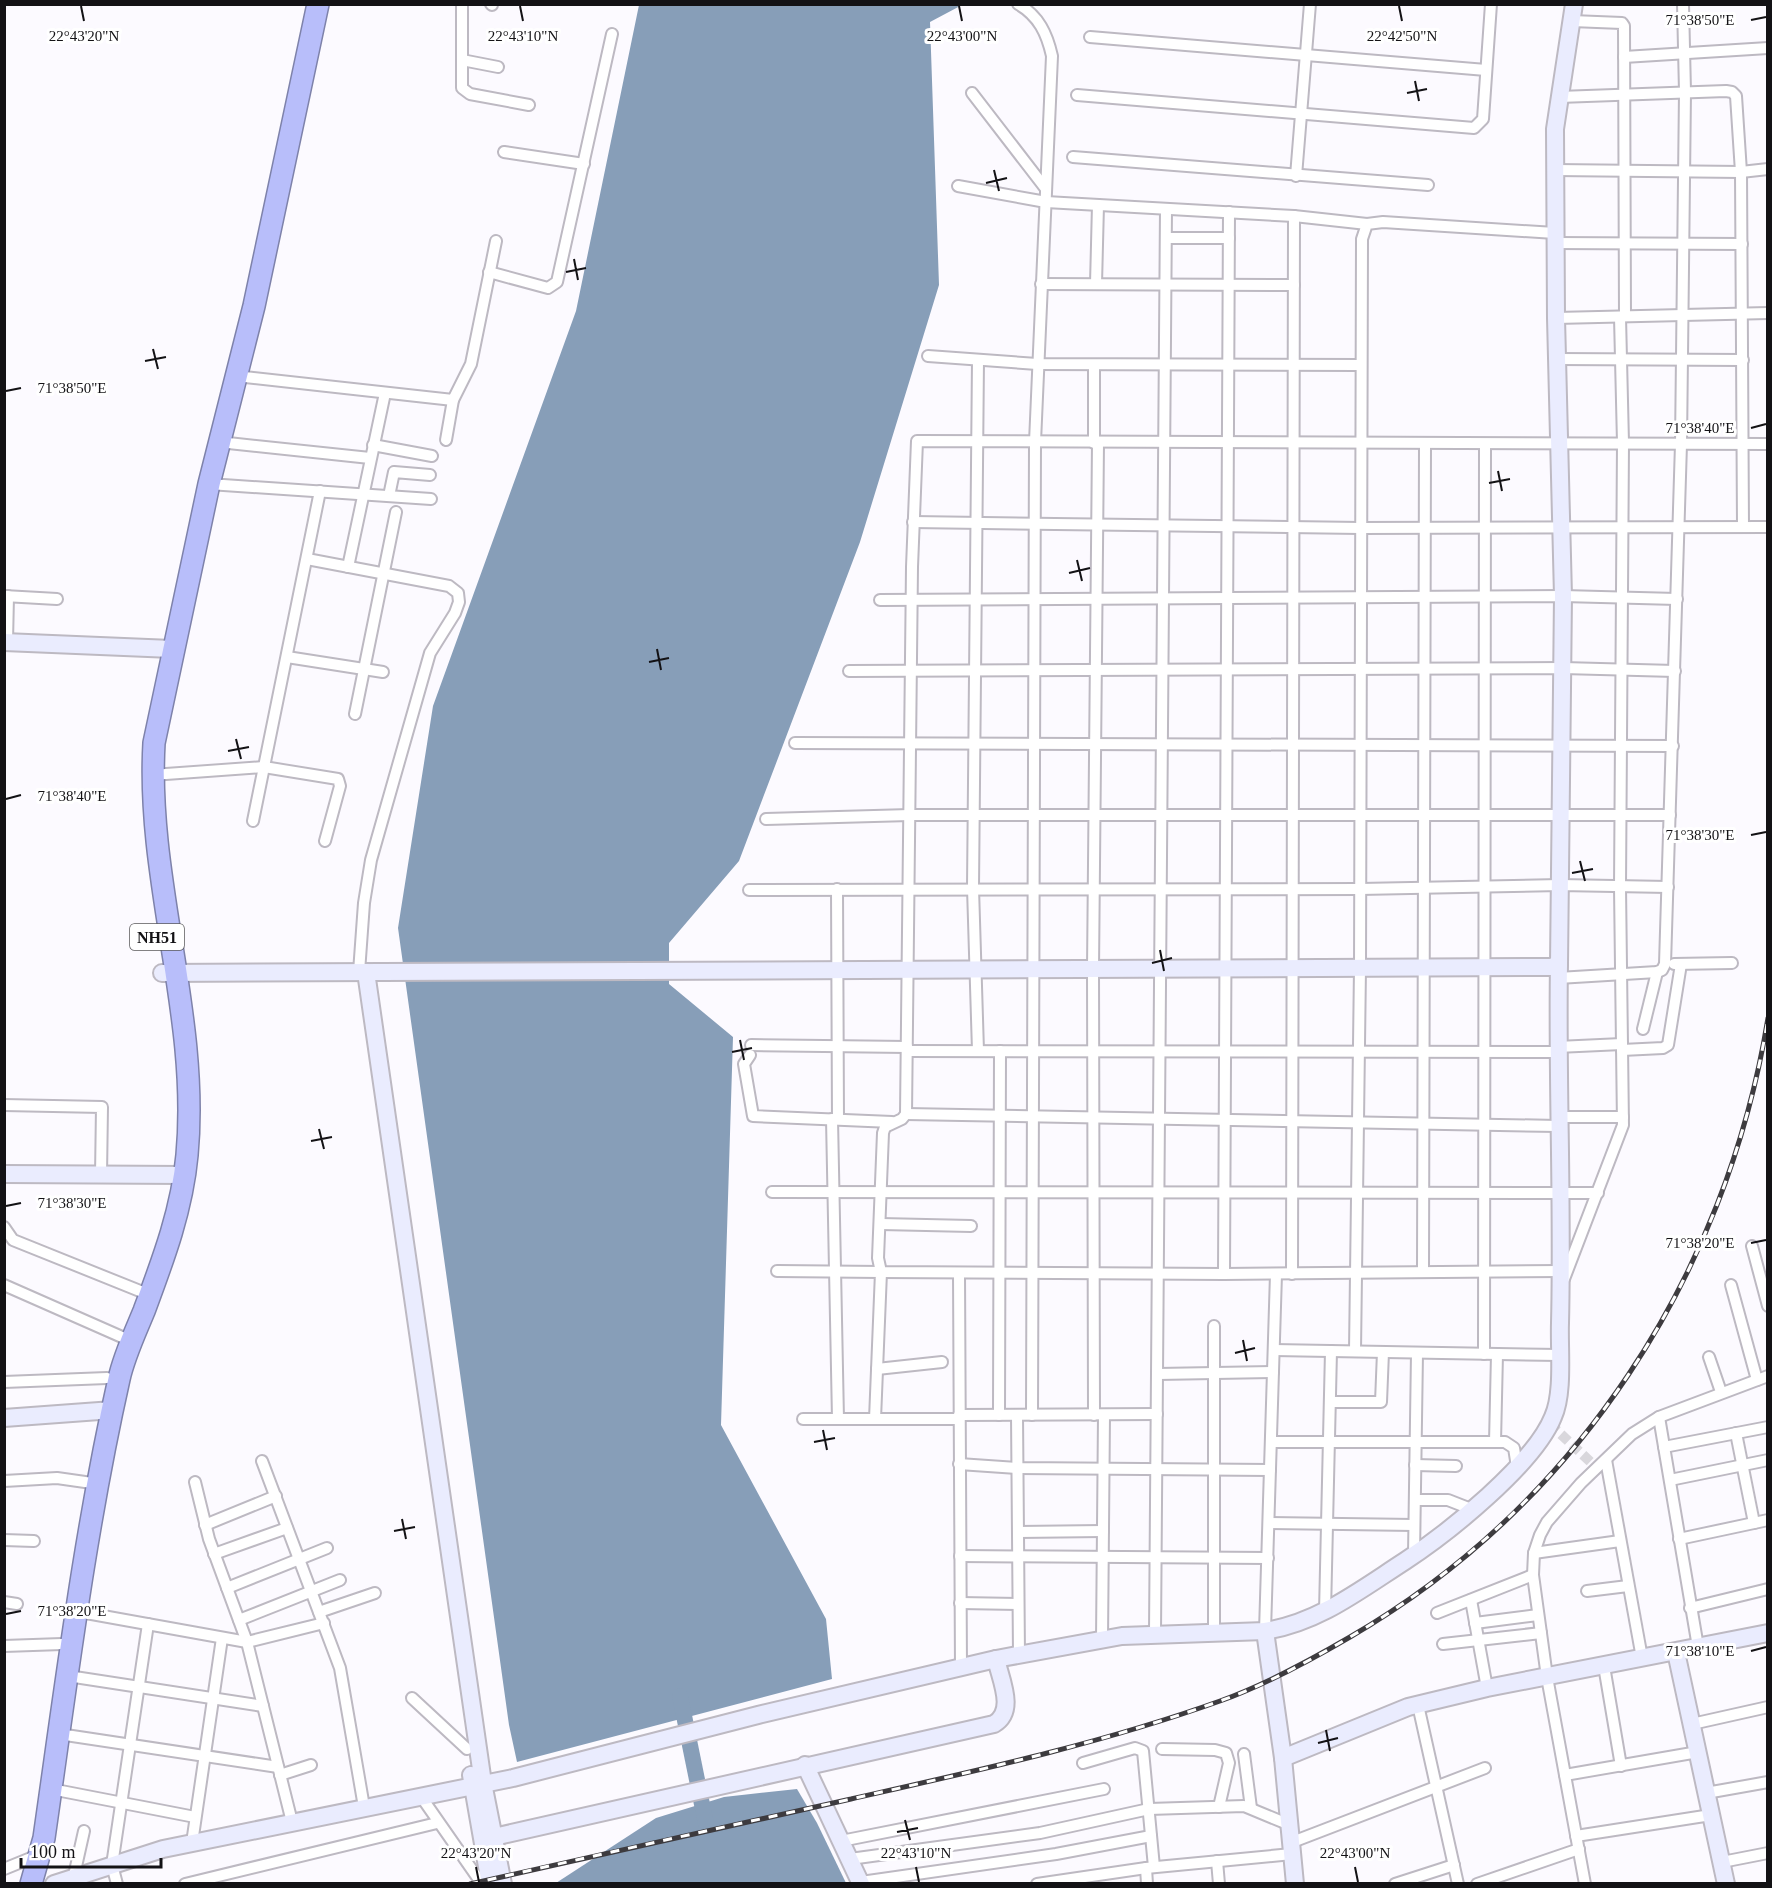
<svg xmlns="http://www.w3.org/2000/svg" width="1772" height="1888" viewBox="0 0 1772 1888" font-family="'Times New Roman',serif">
<rect width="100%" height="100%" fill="#fcfaff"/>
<g fill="#879eb8">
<path d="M 639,5 L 962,5 L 930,22 L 939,285 L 860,542 L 739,861 L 669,943 L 669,984 L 733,1037 L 721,1425 L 826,1619 L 832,1679 L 517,1762 L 509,1725 L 398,928 L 433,706 L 576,311 Z"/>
<path d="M 797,1789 L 817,1823 L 846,1883 L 556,1883 L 656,1818 L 724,1797 Z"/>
</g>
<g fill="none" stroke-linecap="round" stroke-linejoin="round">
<path stroke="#879eb8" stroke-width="16" d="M 680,1696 L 706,1824"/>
<path stroke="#d9d7dc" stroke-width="10" stroke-dasharray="10 5" stroke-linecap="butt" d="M 1550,1424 L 1597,1468"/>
<defs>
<g id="street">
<path d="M 462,4 L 462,88 L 470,94 L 529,105"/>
<path d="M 491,4 L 492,5"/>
<path d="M 1018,4 C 1039,16 1047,34 1052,56 L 1035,442 L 1032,1415"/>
<path d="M 1572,21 L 1622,23 L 1624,26 L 1625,316"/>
<path d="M 1090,37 L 1486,70"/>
<path d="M 1624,57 L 1768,48"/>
<path d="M 462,60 L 498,67"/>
<path d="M 972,93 L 1046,189"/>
<path d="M 1077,95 L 1474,128 L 1483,119 L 1491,4"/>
<path d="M 1559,97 L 1726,91 L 1732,92 L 1736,96 L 1741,172 L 1743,527"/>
<path d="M 504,152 L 584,164"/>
<path d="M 1073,157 L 1428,185"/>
<path d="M 1555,170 L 1741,172 L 1768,169"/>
<path d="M 1296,176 L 1310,4"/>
<path d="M 958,186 L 1046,202 L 1294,216 L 1367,224"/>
<path d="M 1166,238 L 1229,238"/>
<path d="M 1555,243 L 1742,244"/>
<path d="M 489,272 L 548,288 L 557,282 L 612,34"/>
<path d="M 1041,284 L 1294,285"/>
<path d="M 1096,284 L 1098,205"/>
<path d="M 1556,318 L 1768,313"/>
<path d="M 928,356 L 1037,364 L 1360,365"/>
<path d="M 1558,359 L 1743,360"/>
<path d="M 978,360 L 973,888 L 978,1051"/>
<path d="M 236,376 L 453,400 L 471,364 L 496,241"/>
<path d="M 446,440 L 453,400"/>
<path d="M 219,442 L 370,458"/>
<path d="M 1094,443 L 1094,365"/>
<path d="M 373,445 L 432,456"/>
<path d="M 209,484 L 431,499"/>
<path d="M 389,496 L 394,472 L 430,475"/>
<path d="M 913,522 L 1360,528 L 1768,527"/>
<path d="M 307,559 L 449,586 L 458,593 L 459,602 L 455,613 L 430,653 L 371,860 L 364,903 L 359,972"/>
<path d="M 348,567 L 385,393"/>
<path d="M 4,596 L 57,599"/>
<path d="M 880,600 L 1563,596 L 1677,599"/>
<path d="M 7,642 L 8,596"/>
<path d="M 287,657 L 383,672"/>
<path d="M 849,671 L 1563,668 L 1675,671"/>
<path d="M 355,714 L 396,512"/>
<path d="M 795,743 L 1673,746"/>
<path d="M 152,775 L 264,767 L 338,779 L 340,786 L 325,841"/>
<path d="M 766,819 L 910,815 L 1670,815"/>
<path d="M 253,821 L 320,491"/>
<path d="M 837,889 L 838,1119"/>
<path d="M 749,890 L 1360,889 L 1560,885 L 1668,887"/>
<path d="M 1674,964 L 1732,963"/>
<path d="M 1558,978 L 1657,972 L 1662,970 L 1665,964 L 1681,444 L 1685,92 L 1683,4"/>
<path d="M 1643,1029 L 1657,972"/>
<path d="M 751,1045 L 907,1047"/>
<path d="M 1557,1047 L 1622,1044"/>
<path d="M 1622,1050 L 1663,1048 L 1668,1045 L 1681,964"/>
<path d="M 907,1051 L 1557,1052"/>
<path d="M 750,1055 L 744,1064 L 753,1116 L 892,1122"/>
<path d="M 4,1105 L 102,1107 L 101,1175"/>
<path d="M 906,1114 L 1558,1126"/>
<path d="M 1558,1117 L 1623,1117"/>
<path d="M 832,1119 L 838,1419"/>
<path d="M 772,1192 L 1598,1193"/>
<path d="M 881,1224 L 971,1226"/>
<path d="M 4,1227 L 13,1240 L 140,1291"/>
<path d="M 1752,1246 L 1768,1306"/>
<path d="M 777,1271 L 881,1272 L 875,1419"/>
<path d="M 1561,1271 L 1224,1274 L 881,1272 L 878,1258 L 883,1133 L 885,1127 L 902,1119 L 906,1114 L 912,567 L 917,441 L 1768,444"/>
<path d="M 1423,1272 L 1425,444"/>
<path d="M 959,1273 L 961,1668"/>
<path d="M 1224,1274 L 1229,212"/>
<path d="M 1292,1274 L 1294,216"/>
<path d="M 1564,1279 L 1623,1125 L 1620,887 L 1623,443 L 1620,317"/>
<path d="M 4,1285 L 122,1337"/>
<path d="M 1731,1285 L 1757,1380"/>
<path d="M 1274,1350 L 1559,1355"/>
<path d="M 1355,1351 L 1360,968 L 1362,239 L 1367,224 L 1383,222 L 1555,233"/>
<path d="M 1484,1354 L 1485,444"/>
<path d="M 1709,1357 L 1721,1392"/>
<path d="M 877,1369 L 942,1362"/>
<path d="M 1158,1374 L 1273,1372"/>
<path d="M 4,1382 L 107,1378"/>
<path d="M 1330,1402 L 1381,1402 L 1383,1352"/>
<path d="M 959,1415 L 1157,1414"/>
<path d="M 999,1415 L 1000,1051"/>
<path d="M 1017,1415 L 1019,1655"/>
<path d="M 1094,1415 L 1093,969 L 1098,443"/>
<path d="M 1659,1417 L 1698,1647"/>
<path d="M 803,1419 L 959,1419"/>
<path d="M 1736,1433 L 1754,1523"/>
<path d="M 1271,1442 L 1505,1442 L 1514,1448 L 1517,1467"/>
<path d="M 1495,1442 L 1497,1354"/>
<path d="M 1664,1447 L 1768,1427"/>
<path d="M 1606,1460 L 1642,1658"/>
<path d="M 262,1461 L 340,1668 L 364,1807"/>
<path d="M 959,1464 L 1017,1468 L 1270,1470"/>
<path d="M 1415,1465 L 1456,1466"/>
<path d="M 1670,1480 L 1768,1460"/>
<path d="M 4,1481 L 57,1478 L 99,1484"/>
<path d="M 195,1482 L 209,1539 L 247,1642 L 292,1822"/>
<path d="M 1415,1500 L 1448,1500 L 1471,1509"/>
<path d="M 1269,1523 L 1414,1525"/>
<path d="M 205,1525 L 276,1496"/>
<path d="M 1018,1532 L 1103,1531"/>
<path d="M 1679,1539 L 1768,1520"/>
<path d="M 4,1540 L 34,1541"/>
<path d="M 1534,1553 L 1620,1541"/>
<path d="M 214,1554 L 287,1528"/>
<path d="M 1414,1555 L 1417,1353"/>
<path d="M 960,1556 L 1268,1558"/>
<path d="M 227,1588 L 327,1548"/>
<path d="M 1587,1591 L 1628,1586"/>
<path d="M 1471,1600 L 1487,1688"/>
<path d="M 4,1602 L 17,1604"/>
<path d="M 960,1603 L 1018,1604"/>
<path d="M 1690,1608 L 1768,1589"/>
<path d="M 75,1611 L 247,1642 L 324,1623"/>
<path d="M 319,1612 L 375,1593"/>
<path d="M 1325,1612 L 1331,1351"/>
<path d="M 1437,1613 L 1533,1575"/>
<path d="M 239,1620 L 340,1580"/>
<path d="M 1475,1623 L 1538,1615"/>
<path d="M 1265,1631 L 1276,1274"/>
<path d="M 1155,1633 L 1166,209"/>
<path d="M 1214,1634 L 1214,1326"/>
<path d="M 1102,1640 L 1104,1415"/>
<path d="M 1443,1644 L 1541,1633"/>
<path d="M 4,1646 L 62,1644"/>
<path d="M 1604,1666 L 1621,1766"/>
<path d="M 68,1676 L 263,1706"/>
<path d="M 412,1698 L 467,1749"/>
<path d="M 1418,1705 L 1458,1884"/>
<path d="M 1692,1724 L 1768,1707"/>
<path d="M 59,1734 L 278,1767"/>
<path d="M 1162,1749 L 1215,1750 L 1226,1753 L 1229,1763 L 1219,1807"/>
<path d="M 1244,1754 L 1251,1808"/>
<path d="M 1083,1763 L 1135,1748 L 1143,1751 L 1154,1867"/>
<path d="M 280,1775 L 311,1765"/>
<path d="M 1565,1775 L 1698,1752"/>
<path d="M 51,1789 L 195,1817"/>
<path d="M 1706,1793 L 1768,1782"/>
<path d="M 420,1795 L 482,1884"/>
<path d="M 1576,1836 L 1711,1815"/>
<path d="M 841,1841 L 1104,1789"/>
<path d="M 1295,1841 L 1485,1768"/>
<path d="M 192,1843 L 222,1638"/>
<path d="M 850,1859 L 1040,1833 L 1149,1809 L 1244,1806 L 1290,1825"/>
<path d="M 1217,1861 L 1219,1884"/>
<path d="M 1722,1862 L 1768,1853"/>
<path d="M 1146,1868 L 1147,1884"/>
<path d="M 4,1869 L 31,1858"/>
<path d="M 73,1880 L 84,1831"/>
<path d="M 861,1882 L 1056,1854 L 1151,1836"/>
<path d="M 117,1884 L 112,1865 L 148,1624"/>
<path d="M 185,1884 L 437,1823"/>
<path d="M 1037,1884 L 1146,1868 L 1292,1854"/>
<path d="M 1395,1884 L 1454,1865"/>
<path d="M 1477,1884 L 1579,1849"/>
<path d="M 1585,1884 L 1547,1677 L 1533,1575 L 1534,1553 L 1540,1535 L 1547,1522 L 1581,1483 L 1632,1434 L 1659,1417 L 1768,1376"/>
</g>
<g id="secondary">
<path d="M 4,642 L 172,649"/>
<path d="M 366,972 L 483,1783 L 503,1884"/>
<path d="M 162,973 L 1551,967 L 1559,964 L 1563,596 L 1556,318 L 1555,129 L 1574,4"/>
<path d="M 4,1174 L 185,1175"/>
<path d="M 4,1418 L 113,1410"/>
<path d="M 1265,1631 L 1283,1758 L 1295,1884"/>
<path d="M 1676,1652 L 1726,1884"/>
<path d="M 1283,1758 L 1408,1707 L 1487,1688 L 1768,1633"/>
<path d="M 805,1765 L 861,1884"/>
<path d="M 471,1775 L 490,1884"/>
<path d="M 485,1839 L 994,1724 C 1016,1711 1001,1681 996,1659"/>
<path d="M 54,1884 L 163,1849 L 513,1778 L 758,1715 L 996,1659 L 1122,1636 L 1265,1631 C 1318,1623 1360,1590 1405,1561 C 1448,1533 1534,1464 1553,1417 C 1564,1393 1559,1349 1560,1323 C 1563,1203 1557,1084 1559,964"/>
</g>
<path id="highway" d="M 31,1884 L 44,1838 C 66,1685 85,1530 119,1379 C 124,1356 135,1333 144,1311 C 163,1260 182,1210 187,1155 C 200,1016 146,882 154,743 L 209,484 L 254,306 L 318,4"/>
</defs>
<use href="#street" stroke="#bdb9c2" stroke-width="14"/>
<use href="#secondary" stroke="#bdb9c2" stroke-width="20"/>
<use href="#highway" stroke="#7e82aa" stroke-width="24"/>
<use href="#street" stroke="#fff" stroke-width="10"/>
<use href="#secondary" stroke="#eaecfe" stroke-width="16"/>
<use href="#highway" stroke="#b8befa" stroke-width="21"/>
<defs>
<path id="rail" d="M 470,1884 C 597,1855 724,1827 851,1799 C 975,1771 1100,1744 1220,1701 C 1265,1685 1309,1661 1350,1637 C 1577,1505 1726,1276 1768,1018"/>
</defs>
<use href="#rail" stroke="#3d3b3f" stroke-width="5"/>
<use href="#rail" stroke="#fff" stroke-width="3" stroke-dasharray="9" stroke-linecap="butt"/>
</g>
<path fill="none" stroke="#131215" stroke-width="2" d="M 81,6 L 84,21M 520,6 L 523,21M 959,6 L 962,21M 1399,6 L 1402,21M 1751,20 L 1766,17M 1415,81 L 1419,101M 1407,93 L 1427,89M 994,170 L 999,191M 986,183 L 1007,178M 574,259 L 578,280M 566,272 L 586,268M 153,349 L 158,369M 145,361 L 166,357M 6,391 L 21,388M 1751,428 L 1766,424M 1498,471 L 1502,491M 1489,483 L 1510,479M 1077,560 L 1082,581M 1069,573 L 1090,568M 657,649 L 661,670M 649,662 L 669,658M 236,739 L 241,759M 228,751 L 249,747M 6,799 L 21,795M 1751,835 L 1766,832M 1580,861 L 1585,881M 1572,873 L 1593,869M 1160,950 L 1164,971M 1152,963 L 1172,958M 740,1040 L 744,1060M 732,1052 L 752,1048M 319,1129 L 324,1149M 311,1141 L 332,1137M 6,1206 L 21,1203M 1751,1243 L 1766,1240M 1243,1340 L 1247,1361M 1235,1353 L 1255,1348M 823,1430 L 827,1450M 814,1442 L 835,1438M 402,1519 L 406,1539M 394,1531 L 415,1527M 6,1614 L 21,1611M 1751,1651 L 1766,1647M 1326,1730 L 1330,1751M 1318,1743 L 1338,1738M 905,1820 L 910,1840M 897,1832 L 918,1828M 476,1867 L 479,1882M 916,1867 L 919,1882M 1355,1867 L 1358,1882"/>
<g text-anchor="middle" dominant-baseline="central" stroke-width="6" stroke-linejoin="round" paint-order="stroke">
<rect fill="#fff" stroke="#5a595b" stroke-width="1.5" x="130" y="924" width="54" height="26" rx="4.5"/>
<g font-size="16" font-weight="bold" fill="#131215">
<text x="157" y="937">NH51</text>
</g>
</g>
<g font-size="15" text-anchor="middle" fill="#131215" stroke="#fff" stroke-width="6" stroke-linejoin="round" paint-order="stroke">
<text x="1700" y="25">71°38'50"E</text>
<text x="84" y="41">22°43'20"N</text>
<text x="523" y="41">22°43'10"N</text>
<text x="962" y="41">22°43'00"N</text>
<text x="1402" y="41">22°42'50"N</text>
<text x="72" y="393">71°38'50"E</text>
<text x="1700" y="433">71°38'40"E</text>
<text x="72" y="801">71°38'40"E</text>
<text x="1700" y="840">71°38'30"E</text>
<text x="72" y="1208">71°38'30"E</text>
<text x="1700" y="1248">71°38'20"E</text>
<text x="72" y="1616">71°38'20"E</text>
<text x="1700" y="1656">71°38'10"E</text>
<text x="476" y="1858">22°43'20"N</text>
<text x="916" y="1858">22°43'10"N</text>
<text x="1355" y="1858">22°43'00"N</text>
</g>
<rect width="1772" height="1888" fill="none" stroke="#131215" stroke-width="12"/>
<path d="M21 1858v9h140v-9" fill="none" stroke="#131215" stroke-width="3"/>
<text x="30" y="1858" font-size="18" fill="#131215" stroke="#ffffff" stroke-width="4.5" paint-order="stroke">100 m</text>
</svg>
